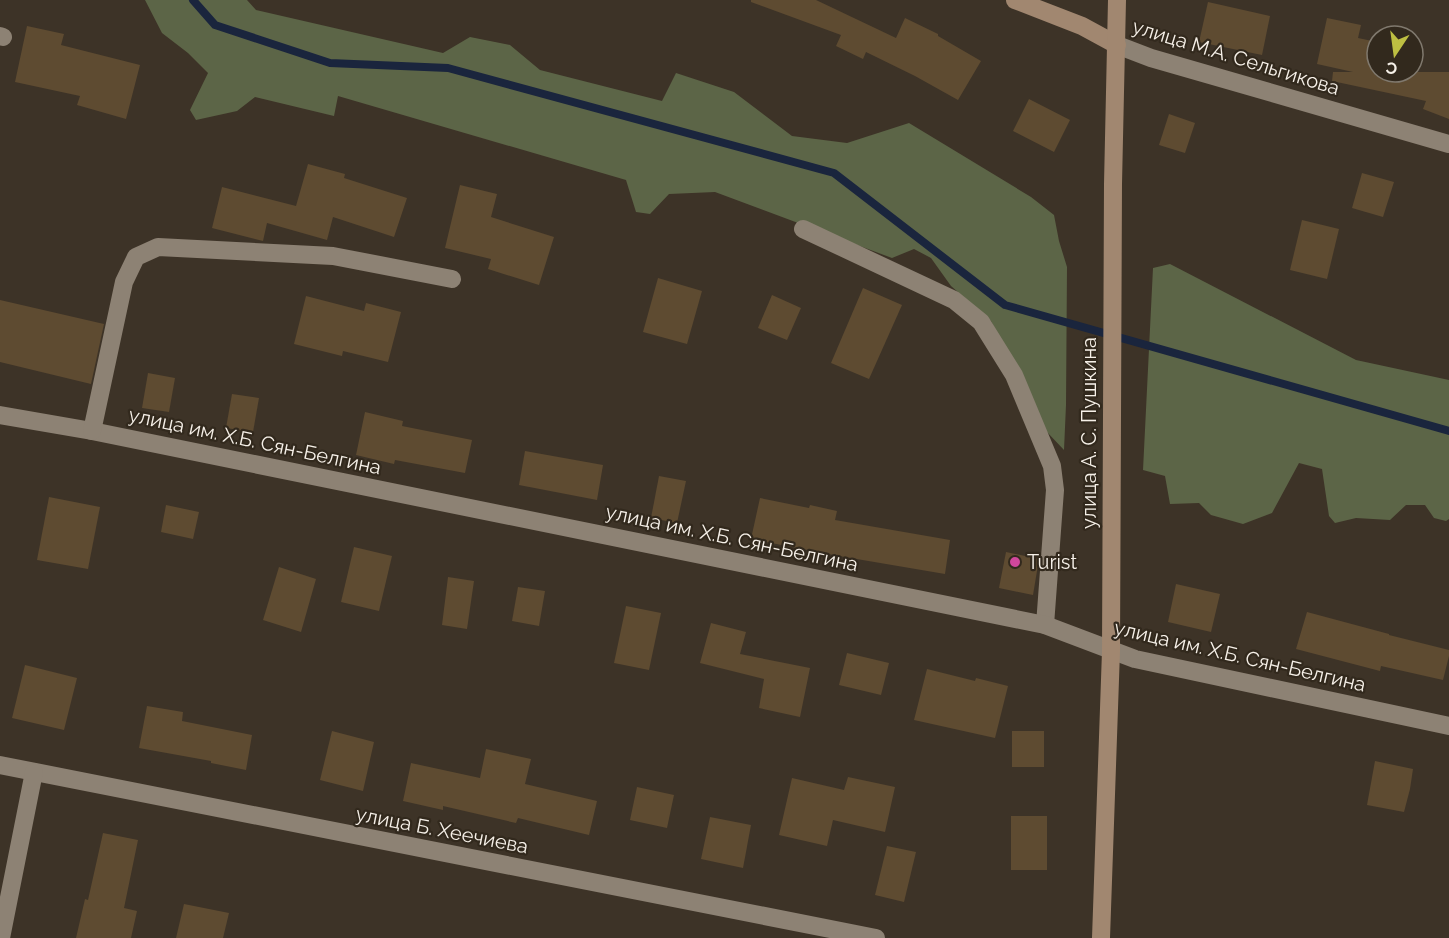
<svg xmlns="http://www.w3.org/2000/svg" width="1449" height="938" viewBox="0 0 1449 938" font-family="Raleway,sans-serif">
<rect width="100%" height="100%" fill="#3d3327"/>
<g fill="#5c6547">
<path d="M 145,0 L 247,0 L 256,10 L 443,53 L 470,37 L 510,45 L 540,70 L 662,101 L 676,73 L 734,92 L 792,136 L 847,143 L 909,123 L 1031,197 L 1054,215 L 1059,241 L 1067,267 L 1066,405 L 1064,450 L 1046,431 L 991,321 L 951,286 L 931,258 L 914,249 L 892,258 L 715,192 L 669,194 L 650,214 L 636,212 L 626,180 L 338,96 L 334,116 L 255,97 L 237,111 L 196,120 L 190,110 L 208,73 L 188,53 L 162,33 Z"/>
<path d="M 1170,264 L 1356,360 L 1449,380 L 1449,519 L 1446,521 L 1434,518 L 1425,505 L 1406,505 L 1390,520 L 1356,518 L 1335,523 L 1329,516 L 1322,469 L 1299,463 L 1272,513 L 1243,524 L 1211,515 L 1199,503 L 1170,504 L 1165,476 L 1143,470 L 1153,268 Z"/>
</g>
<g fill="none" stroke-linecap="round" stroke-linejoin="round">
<path stroke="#1a253d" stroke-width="8" d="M 193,0 L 215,25 L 330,63 L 448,68 L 834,173 L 1005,305 L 1449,431"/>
</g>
<g fill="#5e4b31">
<path d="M 751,0 L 816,0 L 896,38 L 905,18 L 938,34 L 938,36 L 981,61 L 958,100 L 915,76 L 866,52 L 863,59 L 836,46 L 841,35 L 751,2 Z"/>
<path d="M 1208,2 L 1270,16 L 1262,55 L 1199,42 Z"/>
<path d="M 1327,18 L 1361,25 L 1358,38 L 1377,42 L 1377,72 L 1449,72 L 1449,119 L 1423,109 L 1426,101 L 1332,81 L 1333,72 L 1353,72 L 1317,64 Z"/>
<path d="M 27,26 L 64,34 L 61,45 L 140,65 L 126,119 L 77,105 L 80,96 L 15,82 Z"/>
<path d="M 1029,99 L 1070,120 L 1054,152 L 1013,131 Z"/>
<path d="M 1169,114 L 1195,123 L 1185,153 L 1159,145 Z"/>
<path d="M 308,164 L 345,174 L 344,178 L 407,198 L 394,237 L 333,217 L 327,240 L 267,223 L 263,241 L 212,228 L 222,187 L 296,206 Z"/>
<path d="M 1362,173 L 1394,182 L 1383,217 L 1352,208 Z"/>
<path d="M 460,185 L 497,194 L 491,217 L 554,237 L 539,285 L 488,269 L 491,259 L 445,248 Z"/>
<path d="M 1302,220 L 1339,229 L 1327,279 L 1290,270 Z"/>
<path d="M 658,278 L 702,291 L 687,344 L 643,332 Z"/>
<path d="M 863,288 L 902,305 L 869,379 L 831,363 Z"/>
<path d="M 772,295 L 801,308 L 787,340 L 758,328 Z"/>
<path d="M 306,296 L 364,311 L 366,303 L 401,312 L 388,362 L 343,351 L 342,356 L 294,344 Z"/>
<path d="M 0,300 L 104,324 L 91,384 L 0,362 Z"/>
<path d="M 148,373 L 175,378 L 169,412 L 142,408 Z"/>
<path d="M 232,394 L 259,398 L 253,432 L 226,428 Z"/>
<path d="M 365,412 L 403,421 L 402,426 L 472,440 L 465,473 L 395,460 L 394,464 L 356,455 Z"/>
<path d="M 525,451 L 603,465 L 597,500 L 519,485 Z"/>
<path d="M 659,476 L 686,481 L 677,523 L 651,518 Z"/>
<path d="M 49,497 L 100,507 L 88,569 L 37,560 Z"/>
<path d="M 760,498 L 809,508 L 810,505 L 837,511 L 835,520 L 950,540 L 945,574 L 839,556 L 751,539 Z"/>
<path d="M 166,505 L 199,512 L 193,539 L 161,532 Z"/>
<path d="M 354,547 L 392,556 L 379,611 L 341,602 Z"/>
<path d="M 1006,552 L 1039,559 L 1033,595 L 999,588 Z"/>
<path d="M 279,567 L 316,579 L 301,632 L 263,620 Z"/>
<path d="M 448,577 L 474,581 L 467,629 L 442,625 Z"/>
<path d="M 1176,584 L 1220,594 L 1211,632 L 1168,622 Z"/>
<path d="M 518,587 L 545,591 L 539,626 L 512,621 Z"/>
<path d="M 626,606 L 661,613 L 649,670 L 614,663 Z"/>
<path d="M 1307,612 L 1389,634 L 1389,635 L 1449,650 L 1449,656 L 1443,680 L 1381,666 L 1380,671 L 1296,649 Z"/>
<path d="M 711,623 L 746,632 L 740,654 L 810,668 L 800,717 L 759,708 L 764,679 L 700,663 Z"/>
<path d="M 847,653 L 889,663 L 881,695 L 839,685 Z"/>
<path d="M 25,665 L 77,678 L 64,730 L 12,718 Z"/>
<path d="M 927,669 L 975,681 L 976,678 L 1008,686 L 995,738 L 914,720 Z"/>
<path d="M 147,706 L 183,712 L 182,721 L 252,735 L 246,770 L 211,763 L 211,761 L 139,748 Z"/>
<path d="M 332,731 L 374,742 L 363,791 L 320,780 Z"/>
<rect x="1012" y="731" width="32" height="36"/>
<path d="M 486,749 L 531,759 L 525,784 L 597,801 L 589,835 L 518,818 L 516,823 L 443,806 L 443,810 L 403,801 L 411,763 L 480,778 Z"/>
<path d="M 1375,761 L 1413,769 L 1410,789 L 1404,812 L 1367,805 Z"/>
<path d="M 848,777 L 895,787 L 885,832 L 833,820 L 827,846 L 779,835 L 792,778 L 844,790 Z"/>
<path d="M 637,787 L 674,795 L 667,828 L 630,820 Z"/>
<rect x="1011" y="816" width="36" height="54"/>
<path d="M 710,817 L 751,825 L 743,868 L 701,859 Z"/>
<path d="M 103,833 L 138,840 L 124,908 L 137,911 L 131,938 L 76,938 L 85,899 L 88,900 Z"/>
<path d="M 887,846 L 916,852 L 904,902 L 875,895 Z"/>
<path d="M 184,904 L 229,913 L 223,938 L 176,938 Z"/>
</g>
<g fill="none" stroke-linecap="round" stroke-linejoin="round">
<g stroke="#8d8274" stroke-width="18">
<path d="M 0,36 L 3,37"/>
<path d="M 1117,45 L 1151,58 L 1449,144"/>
<path d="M 803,229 L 954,300 L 981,322 L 1014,375 L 1052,466 L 1055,490 L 1045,625"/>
<path d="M 0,415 L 92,431 L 1045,625 L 1135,659 L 1449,726"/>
<path d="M 92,431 L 124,282 L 136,257 L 158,247 L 333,256 L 452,279"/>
<path d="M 0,765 L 876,938"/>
<path d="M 1,938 L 34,772"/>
</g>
<g stroke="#a18770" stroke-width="18">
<path d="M 1015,0 L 1082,26 L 1117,45"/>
<path d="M 1101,938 L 1111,651 L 1113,184 L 1117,0"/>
</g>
</g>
<circle fill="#d1479c" stroke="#32291d" stroke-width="2" cx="1015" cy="562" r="6"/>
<g text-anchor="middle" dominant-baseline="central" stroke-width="4.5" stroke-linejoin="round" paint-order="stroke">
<g font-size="20" fill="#f6f0e8" stroke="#32291d">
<text transform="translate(1236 57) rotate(17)">улица М.А. Сельгикова</text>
<text transform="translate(1089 433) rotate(-90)">улица А. С. Пушкина</text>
<text transform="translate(255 441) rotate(12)">улица им. Х.Б. Сян-Белгина</text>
<text transform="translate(732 538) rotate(12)">улица им. Х.Б. Сян-Белгина</text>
<text transform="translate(1240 656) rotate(13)">улица им. Х.Б. Сян-Белгина</text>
<text transform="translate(442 830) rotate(11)">улица Б. Хеечиева</text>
</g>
<g font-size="20" fill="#f6f0e8" stroke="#32291d" text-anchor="start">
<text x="1027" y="562">Turist</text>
</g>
</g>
<g transform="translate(1395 54) rotate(193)"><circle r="28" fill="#32291d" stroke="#80796e" stroke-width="1.5"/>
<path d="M0-4.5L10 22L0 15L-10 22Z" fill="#bebf42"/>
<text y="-9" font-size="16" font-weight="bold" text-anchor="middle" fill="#f6f0e8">С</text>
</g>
</svg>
